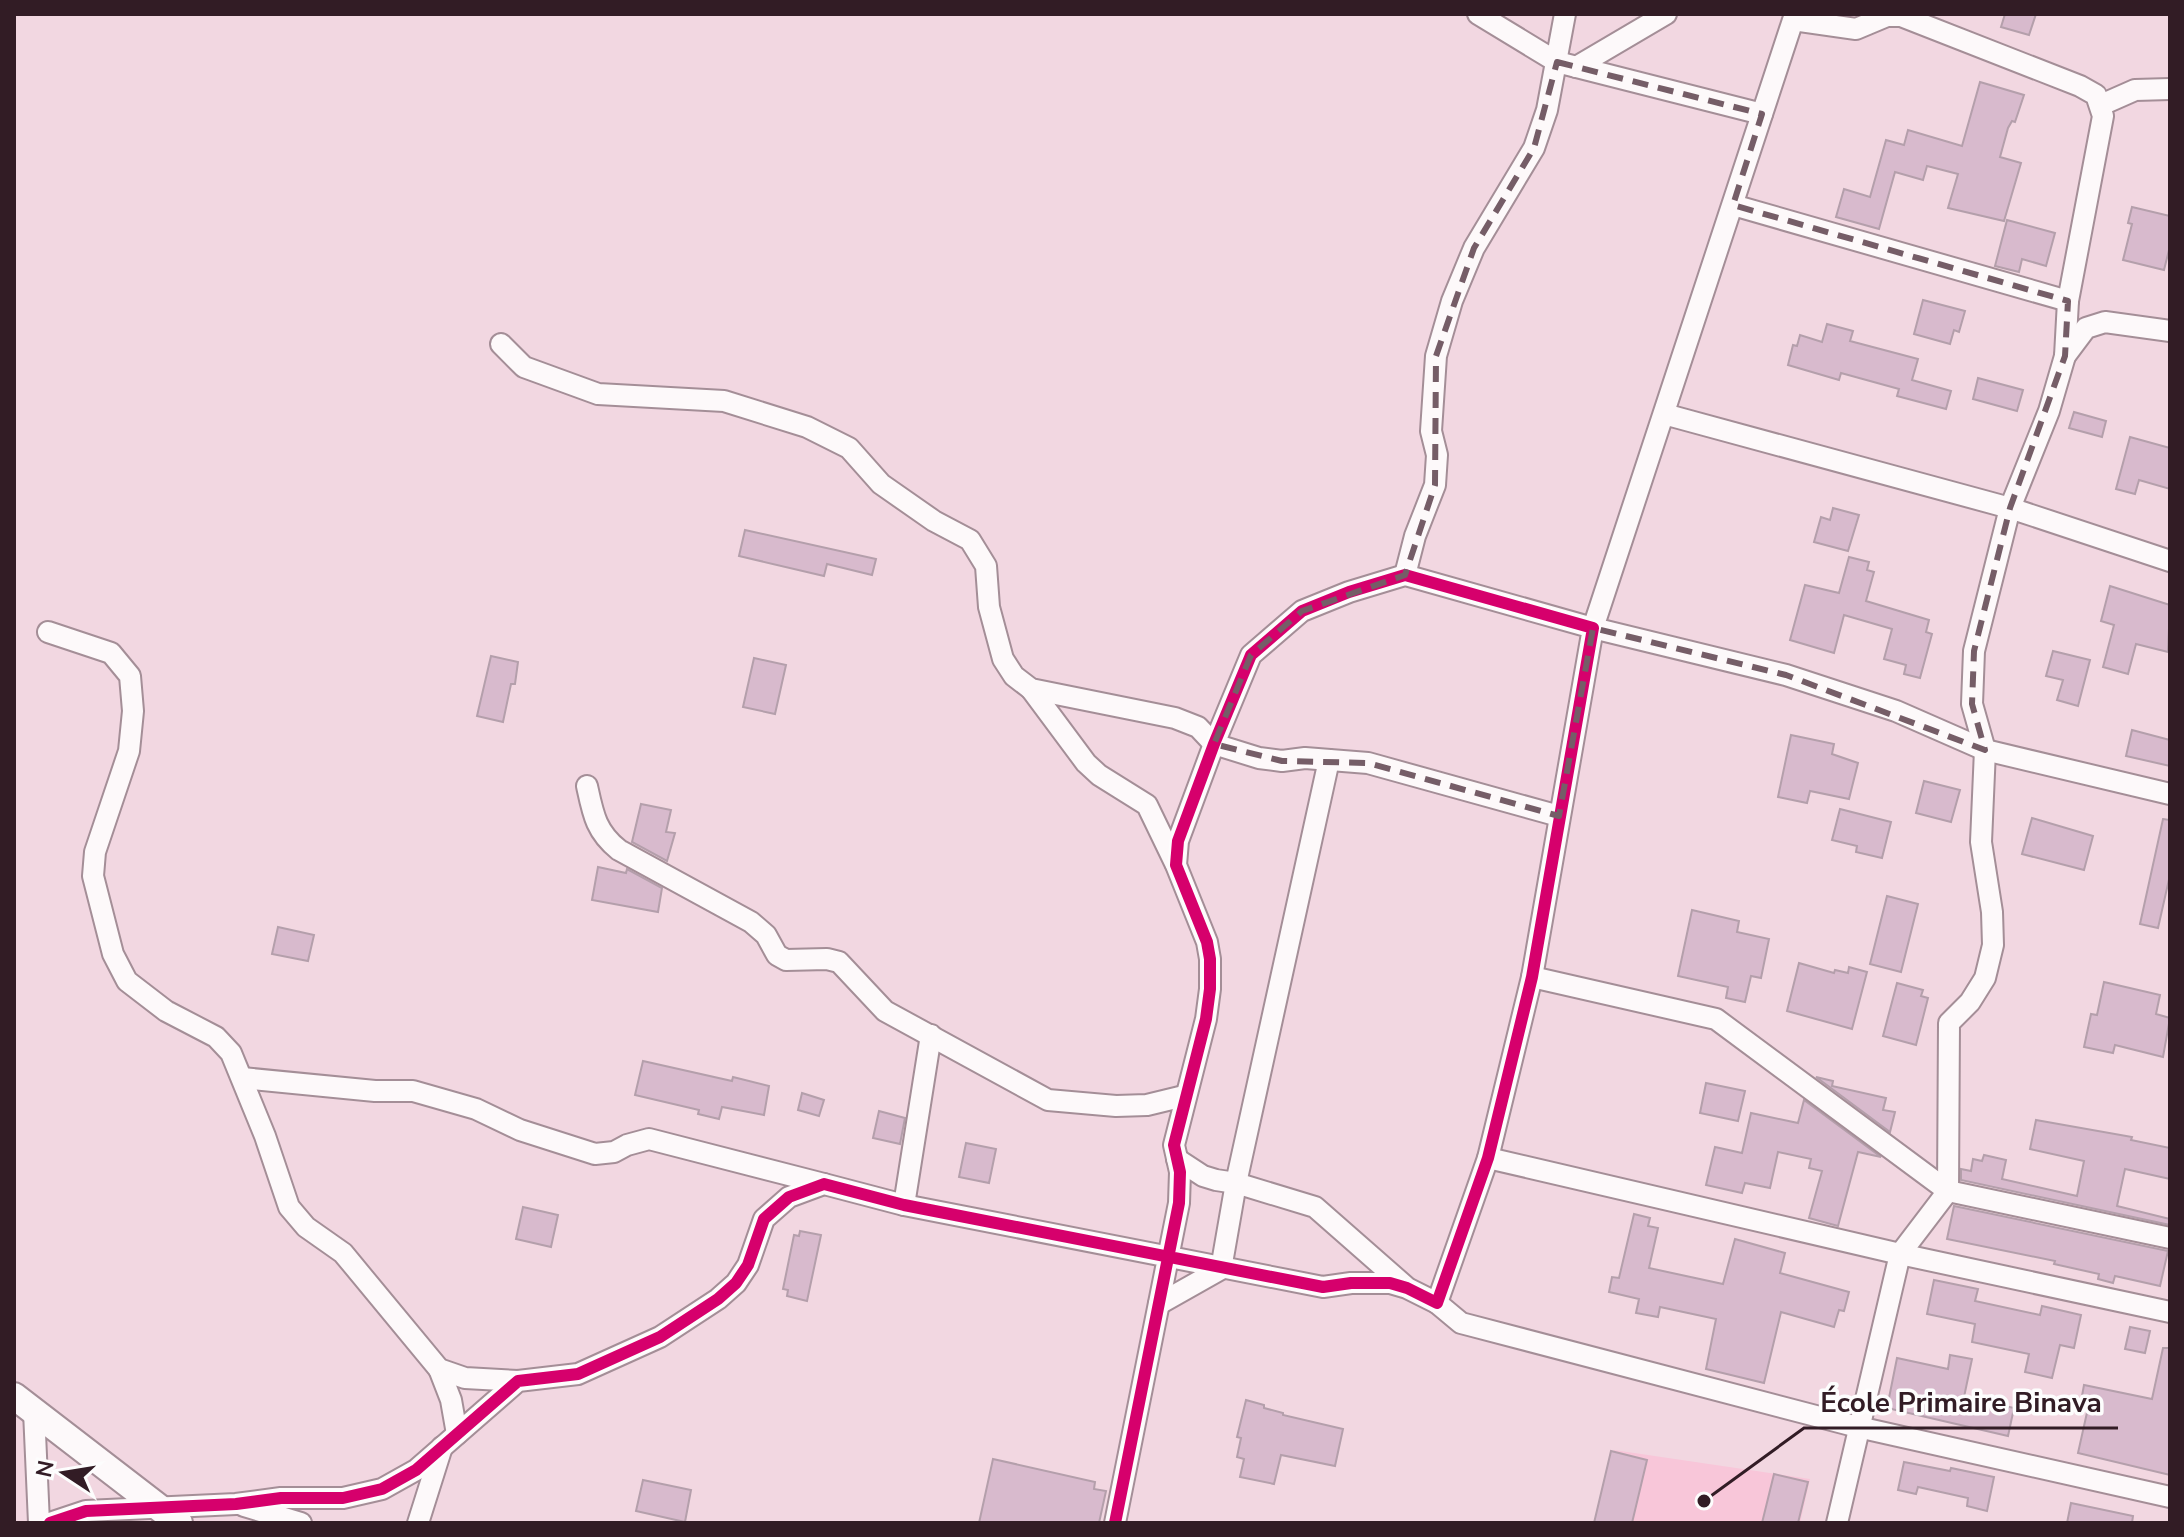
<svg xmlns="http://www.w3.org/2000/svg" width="2184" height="1537" viewBox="0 0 2184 1537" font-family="'Nunito Sans',sans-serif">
<rect width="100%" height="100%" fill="#f2d7e1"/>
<path fill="#f8c6d9" d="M 1614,1450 L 1810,1479 L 1800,1523 L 1598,1523 Z"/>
<g fill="#d8bacd" stroke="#b49fab" stroke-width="2">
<path d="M 2005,14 L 2036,14 L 2029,35 L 2001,27 Z"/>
<path d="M 1980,82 L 2024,95 L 2015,122 L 2012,121 L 2008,128 L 2000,157 L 2021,163 L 2004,221 L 1948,208 L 1958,174 L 1927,166 L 1923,180 L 1895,172 L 1879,229 L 1836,217 L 1844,189 L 1870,197 L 1886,140 L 1904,145 L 1908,130 L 1962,146 Z"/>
<path d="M 2132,207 L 2170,216 L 2170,246 L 2164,270 L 2123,260 L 2132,224 L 2128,223 Z"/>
<path d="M 2007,220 L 2055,233 L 2046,266 L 2022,259 L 2019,272 L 1995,266 Z"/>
<path d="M 1923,300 L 1965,311 L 1959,332 L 1954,330 L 1950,344 L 1914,334 Z"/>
<path d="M 1827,324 L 1853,331 L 1850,341 L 1918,359 L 1912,380 L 1951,391 L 1946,409 L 1897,396 L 1899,389 L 1841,373 L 1839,380 L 1788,365 L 1793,345 L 1797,346 L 1800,335 L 1822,342 Z"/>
<path d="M 1978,378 L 2023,390 L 2017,411 L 1973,399 Z"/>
<path d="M 2074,412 L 2106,421 L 2102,437 L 2069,428 Z"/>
<path d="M 2130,437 L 2170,448 L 2170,489 L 2139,480 L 2135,494 L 2116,489 Z"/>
<path d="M 1833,508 L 1859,515 L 1848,551 L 1814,542 L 1821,517 L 1830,520 Z"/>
<path d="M 745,530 L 876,559 L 872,575 L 827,564 L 824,576 L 739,556 Z"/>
<path d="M 1849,557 L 1869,562 L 1867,570 L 1874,572 L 1866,601 L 1929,620 L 1926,632 L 1932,634 L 1920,678 L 1904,674 L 1906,665 L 1884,659 L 1892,629 L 1844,615 L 1834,653 L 1790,640 L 1805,585 L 1839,593 Z"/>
<path d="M 2110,586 L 2170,605 L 2168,652 L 2136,644 L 2128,674 L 2103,667 L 2114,625 L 2101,621 Z"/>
<path d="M 2053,651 L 2090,660 L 2078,706 L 2057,700 L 2063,680 L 2046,676 Z"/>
<path d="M 491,656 L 518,662 L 515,684 L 511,684 L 503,722 L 477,716 Z"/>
<path d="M 754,658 L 786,665 L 775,714 L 743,707 Z"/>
<path d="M 2132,730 L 2170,740 L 2170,766 L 2126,756 Z"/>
<path d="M 1791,735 L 1834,744 L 1832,754 L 1858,763 L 1849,799 L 1810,791 L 1807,803 L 1778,797 Z"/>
<path d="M 1924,781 L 1960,790 L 1951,822 L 1916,813 Z"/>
<path d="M 641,804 L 671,810 L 666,832 L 675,833 L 667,861 L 632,842 Z"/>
<path d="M 1840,809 L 1891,822 L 1882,858 L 1856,852 L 1857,846 L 1832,840 Z"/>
<path d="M 2032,818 L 2093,836 L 2084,870 L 2022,854 Z"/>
<path d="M 2163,819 L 2170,820 L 2170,875 L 2158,928 L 2140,924 Z"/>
<path d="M 598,867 L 626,873 L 627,869 L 662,888 L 658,912 L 592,900 Z"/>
<path d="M 1887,896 L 1918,904 L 1901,972 L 1870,964 Z"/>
<path d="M 1692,910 L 1739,921 L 1737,932 L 1769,939 L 1761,978 L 1751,976 L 1745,1002 L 1726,998 L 1728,987 L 1678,976 Z"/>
<path d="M 278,927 L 314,935 L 308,961 L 272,954 Z"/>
<path d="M 1799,963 L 1834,973 L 1835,970 L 1848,973 L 1849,967 L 1867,972 L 1852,1029 L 1787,1011 Z"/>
<path d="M 2104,982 L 2160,995 L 2156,1014 L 2170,1018 L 2163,1057 L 2115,1045 L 2113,1053 L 2084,1047 L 2091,1014 L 2097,1015 Z"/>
<path d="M 1897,983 L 1923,990 L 1921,996 L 1928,998 L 1916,1045 L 1883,1036 Z"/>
<path d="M 643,1061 L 732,1081 L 733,1077 L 769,1086 L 764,1115 L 722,1107 L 719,1119 L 698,1114 L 699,1110 L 635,1095 Z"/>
<path d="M 1816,1077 L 1833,1081 L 1832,1086 L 1886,1098 L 1883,1110 L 1895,1112 L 1890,1132 Z"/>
<path d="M 1706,1083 L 1745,1091 L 1738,1121 L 1700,1113 Z"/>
<path d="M 802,1093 L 824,1100 L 819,1116 L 798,1110 Z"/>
<path d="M 1804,1100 L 1881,1157 L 1858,1152 L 1838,1226 L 1809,1218 L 1822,1171 L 1809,1168 L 1811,1159 L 1778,1152 L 1770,1188 L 1745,1183 L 1742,1193 L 1706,1185 L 1715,1147 L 1742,1153 L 1751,1113 L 1798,1123 Z"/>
<path d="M 879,1111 L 905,1118 L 900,1144 L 873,1138 Z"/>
<path d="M 2036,1120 L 2132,1137 L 2131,1140 L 2170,1148 L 2170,1179 L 2125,1169 L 2117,1206 L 2170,1219 L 2170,1225 L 1961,1180 L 1961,1169 L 1971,1171 L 1973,1159 L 1982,1161 L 1984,1155 L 2006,1160 L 2002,1179 L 2077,1196 L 2084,1161 L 2030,1149 Z"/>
<path d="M 966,1143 L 996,1149 L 989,1183 L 959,1177 Z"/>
<path d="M 1954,1206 L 2168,1251 L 2160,1286 L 2115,1276 L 2113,1283 L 2098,1279 L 2099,1274 L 2054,1264 L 2055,1261 L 1947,1239 Z"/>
<path d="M 523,1207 L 558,1215 L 551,1247 L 516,1239 Z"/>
<path d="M 1634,1214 L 1650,1218 L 1648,1226 L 1658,1228 L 1649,1268 L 1723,1284 L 1735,1239 L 1785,1253 L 1780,1273 L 1849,1292 L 1844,1311 L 1839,1310 L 1834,1327 L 1781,1312 L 1764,1383 L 1706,1369 L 1716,1319 L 1660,1307 L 1658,1317 L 1636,1313 L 1639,1299 L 1609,1292 L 1612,1277 L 1619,1278 Z"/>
<path d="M 800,1231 L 821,1235 L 807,1301 L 787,1296 L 788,1290 L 783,1289 L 794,1235 L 799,1236 Z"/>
<path d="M 1934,1280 L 1978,1289 L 1975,1301 L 2040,1315 L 2042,1306 L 2081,1315 L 2074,1348 L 2060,1345 L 2052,1378 L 2025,1372 L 2029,1354 L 1972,1342 L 1975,1324 L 1927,1314 Z"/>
<path d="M 2130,1327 L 2150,1331 L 2145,1353 L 2125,1349 Z"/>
<path d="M 2163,1348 L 2170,1348 L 2170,1475 L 2078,1453 L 2088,1408 L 2080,1407 L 2084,1385 L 2152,1399 Z"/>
<path d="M 1950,1355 L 1972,1359 L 1964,1397 L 2014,1408 L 2008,1436 L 1887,1408 L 1897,1358 L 1948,1369 Z"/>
<path d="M 1246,1400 L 1264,1405 L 1264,1408 L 1283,1413 L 1283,1415 L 1343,1429 L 1335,1466 L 1281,1455 L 1274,1484 L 1240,1477 L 1244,1459 L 1237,1457 L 1241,1438 L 1237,1437 Z"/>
<path d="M 1611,1451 L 1647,1460 L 1632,1523 L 1594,1523 Z"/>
<path d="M 993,1459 L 1095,1482 L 1094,1489 L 1106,1491 L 1099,1523 L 979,1523 Z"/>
<path d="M 1904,1462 L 1950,1471 L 1951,1468 L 1994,1477 L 1987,1511 L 1967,1506 L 1968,1498 L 1918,1487 L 1916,1494 L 1898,1490 Z"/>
<path d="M 1774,1474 L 1808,1482 L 1798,1523 L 1762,1523 Z"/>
<path d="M 643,1480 L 691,1490 L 685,1522 L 636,1511 Z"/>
<path d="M 2071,1503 L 2133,1516 L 2132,1523 L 2067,1523 Z"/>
</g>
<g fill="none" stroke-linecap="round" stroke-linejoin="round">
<defs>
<g id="minor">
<path d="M 1478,14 L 1557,62 L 1762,114"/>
<path d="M 1576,67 L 1666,14"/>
<path d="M 2101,105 L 2135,90 L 2170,89"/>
<path d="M 1733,205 L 2068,301"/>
<path d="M 501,344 L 524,367 L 598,394 L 724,401 L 807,427 L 849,448 L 881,484 L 934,521 L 970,540 L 986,566 L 989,607 L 1003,659 L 1014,676 L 1031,689 L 1175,718 L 1198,727 L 1214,744 L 1259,758 L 1282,761 L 1305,758 L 1368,763 L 1559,816"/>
<path d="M 2065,356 L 2086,328 L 2105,322 L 2170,331"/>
<path d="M 1664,414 L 2010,508 L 2049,411 L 2065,356 L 2068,301 L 2103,116 L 2096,95 L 2080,86 L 1901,16 L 1887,16 L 1856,29 L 1793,20 L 1593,628 L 1786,675 L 1896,711 L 1985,750 L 2170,794"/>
<path d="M 1405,575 L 1415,536 L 1435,485 L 1437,455 L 1431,431 L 1436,356 L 1452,301 L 1474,248 L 1534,148 L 1547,110 L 1565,14"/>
<path d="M 48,632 L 111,653 L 130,676 L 133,711 L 129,751 L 95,852 L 93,876 L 113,954 L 127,981 L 166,1011 L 216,1037 L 231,1053 L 265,1136 L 289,1207 L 306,1227 L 343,1253 L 439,1369 L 465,1378 L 518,1381"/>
<path d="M 1031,689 L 1086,763 L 1099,775 L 1147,805 L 1175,863"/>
<path d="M 587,786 C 593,814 596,832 619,850 L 751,922 L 766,935 L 777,955 L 786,960 L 827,959 L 839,962 L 885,1011 L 1048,1100 L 1116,1106 L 1147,1105 L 1184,1096"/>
<path d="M 1532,977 L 1716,1019 L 1948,1191 L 2170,1238"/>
<path d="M 242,1078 L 375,1091 L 413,1091 L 476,1109 L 520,1130 L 595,1154 L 614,1152 L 627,1145 L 649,1139 L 824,1184"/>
<path d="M 1488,1158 L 1900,1254 L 2170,1312"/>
<path d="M 1177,1159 L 1203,1176 L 1216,1180 L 1236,1183 L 1315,1207 L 1405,1286"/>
<path d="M 904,1205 L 931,1035"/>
<path d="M 1437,1303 L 1461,1323 L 1858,1427 L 2170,1497"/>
<path d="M 1159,1304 L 1221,1269 L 1236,1183 L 1329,760"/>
<path d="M 439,1369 L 451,1400 L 457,1434"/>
<path d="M 34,1411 L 39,1523"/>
<path d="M 244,1506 L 301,1523"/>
<path d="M 50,1523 L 86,1511 L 236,1504 L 281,1498 L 343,1498 L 382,1489 L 416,1470 L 518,1381 L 578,1374 L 660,1337 L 718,1299 L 736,1283 L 748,1265 L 764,1219 L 789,1197 L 824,1184 L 904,1205 L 1323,1287 L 1351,1283 L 1390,1283 L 1407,1288 L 1437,1303 L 1488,1158 L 1532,977 L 1593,628 L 1405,575 L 1349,592 L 1302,611 L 1251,655 L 1214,744 L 1178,841 L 1176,865 L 1207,942 L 1210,959 L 1210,989 L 1206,1019 L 1174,1145 L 1180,1172 L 1179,1203 L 1115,1523"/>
<path d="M 418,1523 L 442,1447"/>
<path d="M 1837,1523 L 1900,1254 L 1948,1191 L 1949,1023 L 1970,1002 L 1985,978 L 1993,945 L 1992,912 L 1981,842 L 1985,750 L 1972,704 L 1974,651 L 2010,508 L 2170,561"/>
</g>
<path id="tertiary" d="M 14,1396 L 179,1523"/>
</defs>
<use href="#minor" stroke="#a48e97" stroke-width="24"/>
<use href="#tertiary" stroke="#a48e97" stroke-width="30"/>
<use href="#minor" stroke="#fdf9fa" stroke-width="20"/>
<use href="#tertiary" stroke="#fdf9fa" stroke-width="26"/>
<defs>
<path id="cycleway" d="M 50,1523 L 86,1511 L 236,1504 L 281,1498 L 343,1498 L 382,1489 L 416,1470 L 518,1381 L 578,1374 L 660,1337 L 718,1299 L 736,1283 L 748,1265 L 764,1219 L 789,1197 L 824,1184 L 904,1205 L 1323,1287 L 1351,1283 L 1390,1283 L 1407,1288 L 1437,1303 L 1488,1158 L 1532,977 L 1593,628 L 1405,575 L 1349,592 L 1302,611 L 1251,655 L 1214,744 L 1178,841 L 1176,865 L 1207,942 L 1210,959 L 1210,989 L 1206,1019 L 1174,1145 L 1180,1172 L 1179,1203 L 1115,1523"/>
</defs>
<use href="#cycleway" stroke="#fdfdfd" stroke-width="17"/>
<use href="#cycleway" stroke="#d6006c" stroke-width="12"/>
</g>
<path fill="none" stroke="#755d67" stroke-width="6" stroke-dasharray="16 10" stroke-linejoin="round" d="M 1557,62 L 1762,114 L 1733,205 L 2068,301 L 2065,356 L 2010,508 L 1974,651 L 1972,704 L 1985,750 L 1786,675 L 1593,628 L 1559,816 L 1368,763 L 1282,761 L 1214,744 L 1251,655 L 1302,611 L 1405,575 L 1435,485 L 1436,356 L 1474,248 L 1534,148 Z"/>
<path fill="none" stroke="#321c25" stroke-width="3" d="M1704 1501L1804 1428H2118"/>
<circle fill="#321c25" stroke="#fdfdfd" stroke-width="3" cx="1704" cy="1501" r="8"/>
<g font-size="28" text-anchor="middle" font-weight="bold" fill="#321c25" stroke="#fdfdfd" stroke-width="7" stroke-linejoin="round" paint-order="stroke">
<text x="1961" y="1412">École Primaire Binava</text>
</g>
<rect width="2184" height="1537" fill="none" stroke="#321c25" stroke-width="32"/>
<g transform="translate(64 1473) rotate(282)" stroke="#fdfdfd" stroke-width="6" paint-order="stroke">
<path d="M0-6L14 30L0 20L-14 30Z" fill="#321c25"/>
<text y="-12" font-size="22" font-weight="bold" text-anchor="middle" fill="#321c25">N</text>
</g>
</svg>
